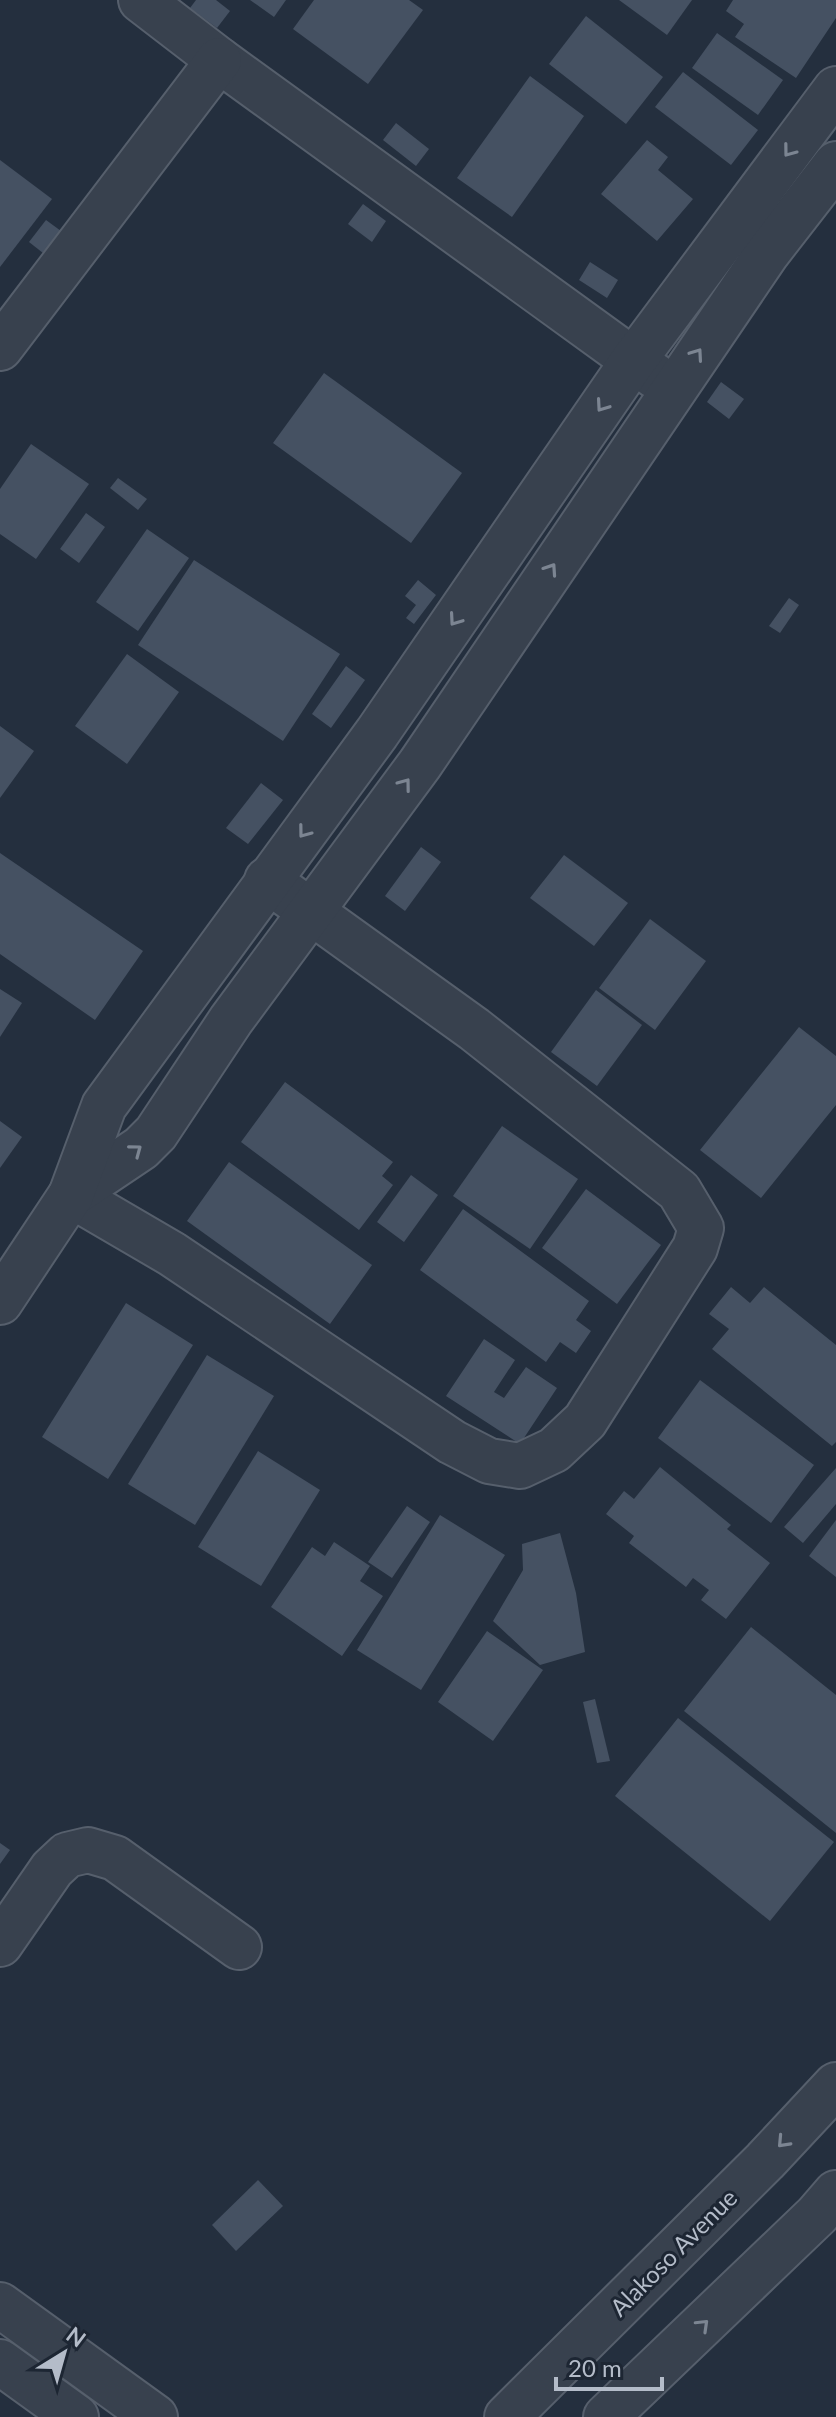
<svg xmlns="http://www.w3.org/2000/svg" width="836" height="2417" viewBox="0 0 836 2417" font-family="Lato,sans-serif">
<rect width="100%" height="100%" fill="#242f3e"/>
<g fill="#455162">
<path d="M 196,0 L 216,0 L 230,11 L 217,28 L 190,8 Z"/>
<path d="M 250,0 L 286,0 L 274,17 Z"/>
<path d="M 314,0 L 409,0 L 423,10 L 368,84 L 293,29 Z"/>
<path d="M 619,0 L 692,0 L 667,35 Z"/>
<path d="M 733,0 L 836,0 L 836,18 L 796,78 L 735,37 L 744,24 L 726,11 Z"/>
<path d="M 586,16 L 663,77 L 626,124 L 549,64 Z"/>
<path d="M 717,33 L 783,80 L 758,115 L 692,68 Z"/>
<path d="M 683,72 L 758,130 L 731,165 L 655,107 Z"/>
<path d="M 530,76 L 584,116 L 512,217 L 457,178 Z"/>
<path d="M 396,123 L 429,149 L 416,166 L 383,140 Z"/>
<path d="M 647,140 L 668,157 L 658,170 L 693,199 L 657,241 L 601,194 Z"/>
<path d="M 0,160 L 52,199 L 0,267 Z"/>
<path d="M 363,204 L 386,221 L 372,242 L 348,224 Z"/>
<path d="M 46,220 L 61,231 L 43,253 L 29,242 Z"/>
<path d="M 590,262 L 618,280 L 607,298 L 579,280 Z"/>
<path d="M 324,373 L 462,473 L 411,543 L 273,443 Z"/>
<path d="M 721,382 L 744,399 L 729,419 L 707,402 Z"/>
<path d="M 31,444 L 89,484 L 36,559 L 0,534 L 0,489 Z"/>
<path d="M 118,478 L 147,499 L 138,510 L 110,488 Z"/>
<path d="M 86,513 L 105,527 L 79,563 L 60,549 Z"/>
<path d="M 147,529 L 189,558 L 138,631 L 96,602 Z"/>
<path d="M 194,560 L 340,654 L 283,741 L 138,645 Z"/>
<path d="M 418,580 L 436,595 L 414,624 L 406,618 L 416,605 L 405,596 Z"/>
<path d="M 789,598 L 799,605 L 780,633 L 769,626 Z"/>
<path d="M 127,654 L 179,692 L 127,764 L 75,726 Z"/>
<path d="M 346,666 L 365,680 L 331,728 L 312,714 Z"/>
<path d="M 0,726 L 34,751 L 0,798 Z"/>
<path d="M 261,783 L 283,800 L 248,844 L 226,828 Z"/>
<path d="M 421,847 L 441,862 L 405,911 L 385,896 Z"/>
<path d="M 0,853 L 143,951 L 95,1020 L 0,954 Z"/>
<path d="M 564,855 L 628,903 L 594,946 L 530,898 Z"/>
<path d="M 650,919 L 706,961 L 655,1030 L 599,988 Z"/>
<path d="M 0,989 L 22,1003 L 0,1037 Z"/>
<path d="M 596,990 L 642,1025 L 597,1086 L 551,1052 Z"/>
<path d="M 799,1027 L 836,1056 L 836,1105 L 761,1198 L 700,1150 Z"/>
<path d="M 285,1082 L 393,1162 L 382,1176 L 393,1185 L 359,1230 L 241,1142 Z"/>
<path d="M 0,1121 L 22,1137 L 0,1168 Z"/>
<path d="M 502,1126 L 578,1179 L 530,1249 L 453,1196 Z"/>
<path d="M 229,1162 L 372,1265 L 330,1324 L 187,1221 Z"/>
<path d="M 411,1175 L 438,1195 L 404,1242 L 377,1222 Z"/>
<path d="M 586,1189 L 661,1245 L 617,1304 L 542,1248 Z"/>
<path d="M 463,1209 L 589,1301 L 576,1320 L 591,1331 L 576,1353 L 560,1342 L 546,1362 L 420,1270 Z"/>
<path d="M 731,1287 L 750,1303 L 764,1287 L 836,1345 L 836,1442 L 832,1446 L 712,1349 L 729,1329 L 709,1314 Z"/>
<path d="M 126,1303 L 193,1345 L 108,1479 L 42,1437 Z"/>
<path d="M 484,1339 L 515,1360 L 494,1392 L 504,1398 L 526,1367 L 557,1388 L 520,1444 L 446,1396 Z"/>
<path d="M 207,1355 L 274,1396 L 195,1525 L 128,1484 Z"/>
<path d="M 700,1380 L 814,1465 L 771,1523 L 658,1438 Z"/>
<path d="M 258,1451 L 320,1490 L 261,1586 L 198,1547 Z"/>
<path d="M 660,1467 L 731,1525 L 727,1529 L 770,1563 L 726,1619 L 701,1600 L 709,1590 L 693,1578 L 686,1587 L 629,1543 L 634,1536 L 606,1514 L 624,1491 L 634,1499 Z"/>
<path d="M 836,1468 L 836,1504 L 803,1543 L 784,1527 Z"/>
<path d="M 407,1506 L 430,1522 L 392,1578 L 368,1562 Z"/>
<path d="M 440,1515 L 505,1555 L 421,1690 L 357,1650 Z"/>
<path d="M 836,1520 L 836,1577 L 809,1556 Z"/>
<path d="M 560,1533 L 576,1593 L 585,1652 L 540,1665 L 493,1621 L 523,1570 L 522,1544 Z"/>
<path d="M 334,1542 L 370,1566 L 360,1581 L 383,1596 L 342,1656 L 271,1607 L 312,1547 L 325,1556 Z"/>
<path d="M 751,1627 L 836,1695 L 836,1833 L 684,1711 Z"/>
<path d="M 487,1631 L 543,1670 L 493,1741 L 438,1702 Z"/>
<path d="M 595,1699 L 610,1761 L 597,1763 L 583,1702 Z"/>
<path d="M 678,1718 L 834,1842 L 770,1921 L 615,1796 Z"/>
<path d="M 0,1843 L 10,1850 L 0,1864 Z"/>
<path d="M 258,2180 L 283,2206 L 236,2251 L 212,2225 Z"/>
</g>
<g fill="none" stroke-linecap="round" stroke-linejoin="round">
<defs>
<g id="minor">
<path d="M 141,0 L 219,60 L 655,376"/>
<path d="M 0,348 L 219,60"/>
<path d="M 71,1195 L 172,1254 L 452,1442 L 489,1461 L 520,1466 L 554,1450 L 585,1421 L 695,1248 L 701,1228 L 679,1191 L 474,1029 L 267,880"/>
<path d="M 71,1195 L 141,1148 L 156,1133 L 231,1020 L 420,764 L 767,253 L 836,164"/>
<path d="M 0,1302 L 71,1195 L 104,1106 L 377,733 L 633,361 L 836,89"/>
<path d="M 0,1944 L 52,1869 L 67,1855 L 88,1850 L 115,1858 L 239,1947"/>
<path d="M 0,2305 L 155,2417"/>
<path d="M 0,2362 L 76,2417"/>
<path d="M 507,2417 L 765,2161 L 836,2085"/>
<path d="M 606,2417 L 817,2215 L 836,2193"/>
</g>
</defs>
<use href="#minor" stroke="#565f6c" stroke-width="48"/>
<use href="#minor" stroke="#38414e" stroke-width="44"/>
</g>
<defs><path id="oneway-chevron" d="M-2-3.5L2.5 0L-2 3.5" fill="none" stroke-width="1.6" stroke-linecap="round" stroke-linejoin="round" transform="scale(2)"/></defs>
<g stroke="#7c8592">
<use href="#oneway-chevron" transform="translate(789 151) rotate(127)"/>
<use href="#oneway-chevron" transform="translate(697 354) rotate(-55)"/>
<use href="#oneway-chevron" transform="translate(602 406) rotate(125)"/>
<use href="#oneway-chevron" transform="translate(551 569) rotate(-56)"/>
<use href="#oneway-chevron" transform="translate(455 620) rotate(125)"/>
<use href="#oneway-chevron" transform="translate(405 784) rotate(-53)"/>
<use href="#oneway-chevron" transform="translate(304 832) rotate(127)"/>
<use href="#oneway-chevron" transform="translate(136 1150) rotate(-37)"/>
<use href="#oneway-chevron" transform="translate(783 2142) rotate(133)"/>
<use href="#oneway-chevron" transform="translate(703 2325) rotate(-44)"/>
</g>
<g text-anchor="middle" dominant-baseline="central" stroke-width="6" stroke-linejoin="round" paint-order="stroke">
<g font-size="24" fill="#b4bcc9" stroke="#1d2633">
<text transform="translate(673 2252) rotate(-45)">Alakoso Avenue</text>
</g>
</g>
<g transform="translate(64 2353) rotate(37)" stroke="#1d2633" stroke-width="6" paint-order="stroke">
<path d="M0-6L14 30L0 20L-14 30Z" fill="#b4bcc9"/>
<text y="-12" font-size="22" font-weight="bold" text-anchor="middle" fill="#b4bcc9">N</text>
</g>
<path d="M556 2377v12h106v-12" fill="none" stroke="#b4bcc9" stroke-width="4"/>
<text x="568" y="2377" font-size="24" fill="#b4bcc9" stroke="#1d2633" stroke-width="6" paint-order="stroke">20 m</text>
</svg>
